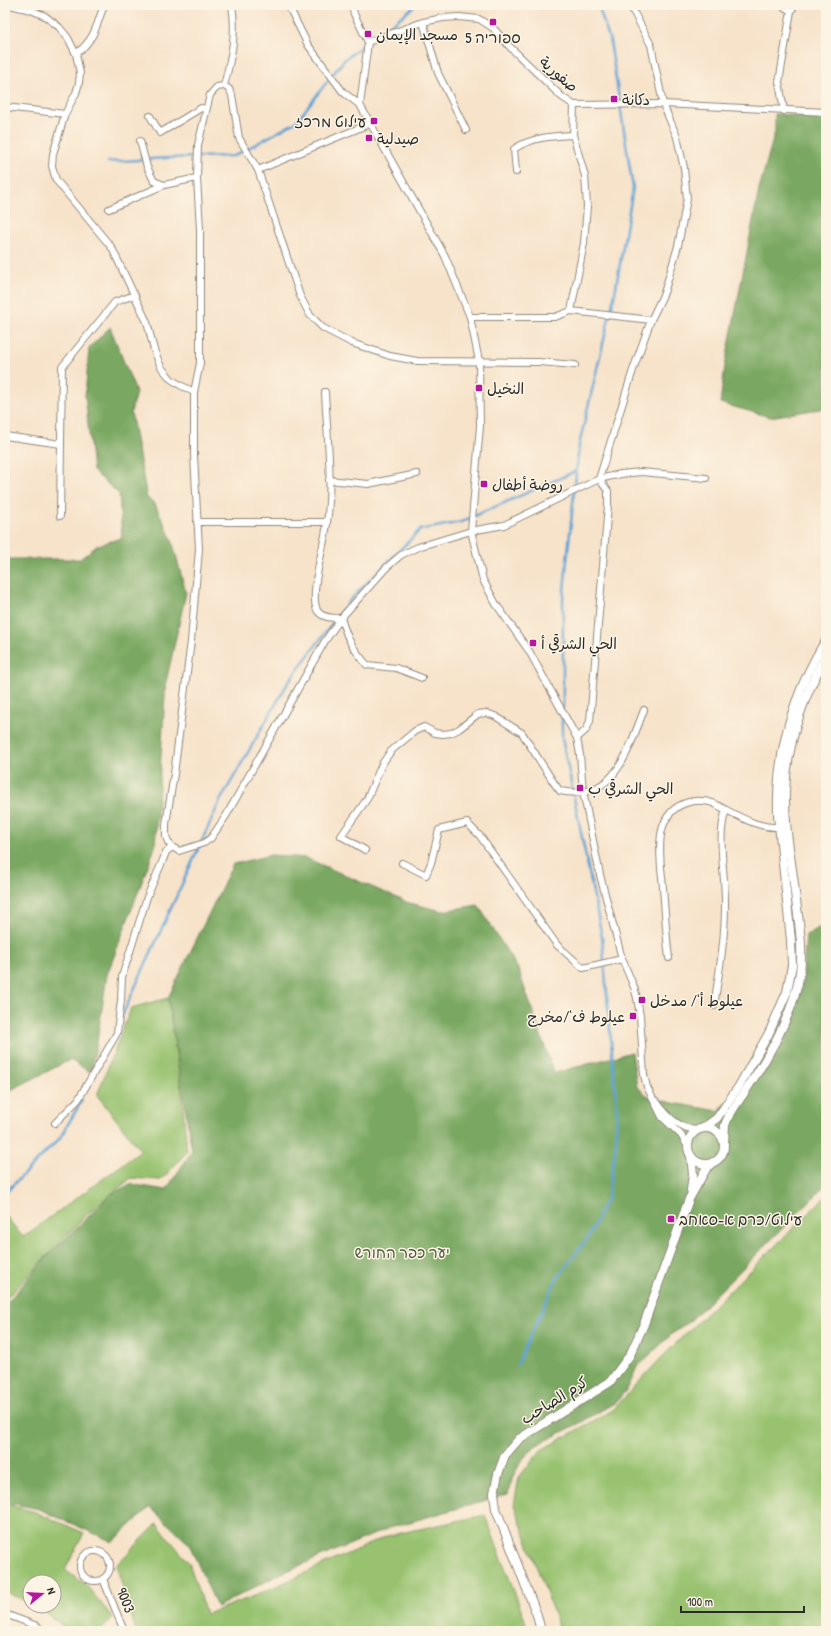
<svg xmlns="http://www.w3.org/2000/svg" width="831" height="1636" viewBox="0 0 831 1636" font-family="'Patrick Hand','Playpen Sans Arabic','Playpen Sans Hebrew',sans-serif">
<rect width="100%" height="100%" fill="#fcf5e5"/>
<filter id="ink" filterUnits="userSpaceOnUse"><feTurbulence type="fractalNoise" baseFrequency=".025" numOctaves="2"/><feDisplacementMap in="SourceGraphic" scale="8" xChannelSelector="R" yChannelSelector="G"/><feConvolveMatrix kernelMatrix="1 2 1 2 8 2 1 2 1" color-interpolation-filters="sRGB"/></filter>
<filter id="wash" filterUnits="userSpaceOnUse"><feTurbulence type="fractalNoise" baseFrequency=".012" numOctaves="4" result="noise"/><feDisplacementMap in="SourceGraphic" scale="16" xChannelSelector="R" yChannelSelector="G"/><feGaussianBlur stdDeviation="0.9" result="paint"/><feColorMatrix in="noise" values="0 0 0 0 0 0 0 0 0 0 0 0 0 0 0 0 0 1.4 0 .05"/><feComposite in="paint" operator="in"/></filter>
<g filter="url(#wash)">
<rect width="100%" height="100%" fill="#f7e3ca"/>
<g fill="#98c26f" stroke="#62764d">
<path d="M 168,998 L 182,1097 L 187,1152 L 161,1180 L 131,1178 L 87,1214 L 5,1300 L 5,1215 L 23,1237 L 141,1151 L 97,1095 L 131,1008 Z"/>
<path d="M 826,1196 L 826,1624 L 821,1631 L 558,1631 L 557,1622 L 514,1505 L 519,1477 L 541,1450 L 613,1410 L 662,1357 Z"/>
<path d="M 5,1504 L 35,1512 L 84,1533 L 65,1570 L 86,1585 L 113,1618 L 100,1631 L 70,1631 L 36,1606 L 54,1606 L 54,1582 L 30,1582 L 30,1603 L 5,1592 Z"/>
<path d="M 485,1515 L 524,1617 L 528,1631 L 136,1631 L 116,1565 L 157,1524 L 189,1563 L 206,1614 L 252,1597 L 387,1536 Z"/>
</g>
<g fill="#7aa862" stroke="#526a46">
<path d="M 775,114 L 826,118 L 826,408 L 770,417 L 720,403 L 725,366 L 759,189 L 775,132 Z"/>
<path d="M 110,327 L 136,392 L 131,412 L 147,498 L 155,504 L 172,540 L 186,593 L 166,682 L 155,847 L 107,975 L 96,1048 L 90,1072 L 70,1060 L 5,1093 L 5,559 L 80,559 L 98,545 L 122,538 L 119,494 L 93,471 L 85,396 L 89,348 Z"/>
<path d="M 271,855 L 306,858 L 406,902 L 442,911 L 478,905 L 518,969 L 554,1073 L 632,1052 L 637,1087 L 648,1096 L 673,1103 L 719,1111 L 723,1105 L 752,1082 L 772,1063 L 792,1027 L 802,987 L 806,935 L 826,924 L 826,1185 L 691,1320 L 675,1331 L 637,1367 L 628,1388 L 616,1402 L 580,1423 L 535,1446 L 523,1459 L 513,1476 L 508,1494 L 389,1528 L 280,1574 L 217,1607 L 189,1544 L 150,1507 L 113,1542 L 39,1509 L 5,1502 L 5,1305 L 44,1260 L 110,1195 L 130,1184 L 166,1190 L 192,1151 L 168,998 L 233,864 Z"/>
</g>
<g fill="none" stroke-linecap="round" stroke-linejoin="round">
<g stroke="#5fa2d3" stroke-width="2.5">
<path d="M 374,38 L 416,5"/>
<path d="M 108,162 L 166,158 L 234,156 L 296,122 L 344,60 L 366,43"/>
<path d="M 563,707 L 563,600 L 579,445 L 615,293 L 633,188 L 610,41 L 598,5"/>
<path d="M 121,1018 L 220,801 L 289,681 L 350,600 L 420,530 L 461,522 L 576,471"/>
<path d="M 5,1193 L 60,1138 L 82,1100"/>
<path d="M 517,1365 L 556,1280 L 589,1236 L 608,1196 L 616,1144 L 617,1110 L 602,937 L 562,738 L 562,714"/>
</g>
</g>
</g>
<g filter="url(#ink)">
<g fill="none" stroke-linecap="round" stroke-linejoin="round">
<defs>
<g id="minor">
<path d="M 10,5 L 31,10 L 45,16 L 59,27 L 68,38 L 76,54 L 80,73 L 79,83 L 76,93 L 65,114 L 53,154 L 52,166 L 56,180 L 112,248 L 147,322 L 154,350 L 161,367 L 171,379 L 180,385 L 194,392"/>
<path d="M 232,5 C 237,35 231,58 224,86 L 229,89 L 232,95 L 239,138 L 258,170 L 300,296 L 310,315 L 323,328 L 352,343 L 390,356 L 417,361 L 539,362 L 575,365"/>
<path d="M 288,5 L 308,45 L 343,92 L 360,105 L 445,256 L 470,317 L 479,361 L 480,426 L 471,531 L 483,580 L 496,604 L 529,651 L 577,738 L 580,755 L 583,791 L 600,875 L 622,959 L 634,987 L 637,998 L 640,1016 L 644,1075 L 647,1087 L 662,1117 L 681,1135 L 688,1147"/>
<path d="M 352,5 L 354,14 L 368,42 L 360,105"/>
<path d="M 781,5 L 791,11"/>
<path d="M 423,22 L 438,73 L 466,130"/>
<path d="M 368,42 L 423,22 L 443,18 L 459,17 L 479,19 L 493,28 L 511,48 L 562,97 L 574,105 L 663,104 L 826,112"/>
<path d="M 76,54 C 95,39 96,27 104,5"/>
<path d="M 224,86 L 217,87 L 210,95 L 198,145 L 197,178 L 200,229 L 200,363 L 194,392 L 194,455 L 199,549 L 191,641 L 174,774 L 166,824 L 166,836 L 168,842 L 172,847 L 179,851 L 204,843 L 211,838 L 226,816 L 325,641 L 341,618 L 386,568 L 401,555 L 418,547 L 471,531 L 504,525 L 599,479 L 621,474 L 641,472 L 706,478"/>
<path d="M 5,107 L 65,114"/>
<path d="M 784,111 L 779,82 L 791,11 L 795,5"/>
<path d="M 150,116 L 160,133 L 201,108 L 206,109"/>
<path d="M 140,141 L 147,167 L 154,181 L 164,185"/>
<path d="M 258,170 L 369,124"/>
<path d="M 516,172 L 514,149 C 532,137 552,136 573,135"/>
<path d="M 109,209 L 164,185 L 197,178"/>
<path d="M 571,311 L 651,320"/>
<path d="M 470,317 L 555,317 L 571,311 L 584,243 L 587,206 L 585,176 L 573,135 L 574,105"/>
<path d="M 325,392 C 327,435 333,480 327,523 C 325,544 309,592 317,610 C 321,618 333,618 341,618 C 348,641 352,647 367,665 L 396,668 L 422,678"/>
<path d="M 5,436 L 61,444"/>
<path d="M 329,480 L 368,484 L 417,474"/>
<path d="M 60,516 L 62,367 L 115,302 L 135,295"/>
<path d="M 197,522 L 327,522"/>
<path d="M 577,738 L 586,730 L 590,721 L 608,505 L 608,491 L 599,479 L 633,370 L 651,320 L 664,293 L 678,246 L 687,199 L 684,168 L 677,137 L 663,104 L 651,45 L 630,5"/>
<path d="M 365,850 L 341,836 L 367,799 L 382,764 L 391,751 L 415,731 L 424,727 L 435,733 L 443,734 L 451,733 L 459,729 L 478,714 L 486,713 L 495,716 L 522,733 L 554,783 L 560,791 C 616,802 628,750 644,710"/>
<path d="M 402,863 L 426,875 L 431,863 L 439,830 L 467,823 L 480,836 L 557,945 L 583,968 L 622,959"/>
<path d="M 669,958 C 666,935 665,911 663,888 C 661,861 651,818 683,804 C 692,800 703,800 713,803 C 735,814 758,830 784,827"/>
<path d="M 714,1006 C 719,973 725,940 725,906 C 726,876 716,838 726,810"/>
<path d="M 656,1101 C 666,1115 678,1128 696,1130"/>
<path d="M 55,1123 L 78,1100 L 117,1033 L 121,1000 L 122,977 L 147,897 L 163,860 L 166,852 L 172,847"/>
<circle cx="95" cy="1566" r="15"/>
<path d="M 103,1579 L 124,1631"/>
<path d="M 5,1614 L 37,1626 L 43,1631"/>
</g>
<g id="tertiary">
<circle cx="706" cy="1146" r="18"/>
<path d="M 702,1128 L 709,1124 L 717,1118 L 739,1086 L 769,1033 L 787,992 L 792,965 L 791,940 L 778,815 C 776,752 793,694 826,640"/>
<path d="M 724,1142 L 725,1125 L 727,1120 C 733,1108 741,1098 748,1087 C 771,1053 794,1013 800,972 C 804,943 797,913 794,884 C 790,854 784,822 785,791 C 787,743 803,697 826,656"/>
<path d="M 691,1190 L 693,1174 L 691,1156"/>
<path d="M 541,1631 L 537,1615 L 496,1509 L 494,1493 L 498,1474 L 505,1455 L 519,1439 L 610,1382 L 630,1355 L 644,1324 L 689,1199 L 706,1169 L 713,1162"/>
</g>
</defs>
<use href="#minor" stroke="#91877a" stroke-width="8"/>
<use href="#tertiary" stroke="#91877a" stroke-width="10"/>
<use href="#minor" stroke="#fff" stroke-width="6"/>
<use href="#tertiary" stroke="#fff" stroke-width="8"/>
</g>
</g>
<g fill="#b5179e" stroke="#fcf5e5" stroke-width="1.5">
<rect x="489" y="18" width="8" height="8" rx="2"/>
<rect x="364" y="30" width="8" height="8" rx="2"/>
<rect x="610" y="95" width="8" height="8" rx="2"/>
<rect x="370" y="117" width="8" height="8" rx="2"/>
<rect x="365" y="134" width="8" height="8" rx="2"/>
<rect x="475" y="384" width="8" height="8" rx="2"/>
<rect x="480" y="480" width="8" height="8" rx="2"/>
<rect x="529" y="639" width="8" height="8" rx="2"/>
<rect x="576" y="784" width="8" height="8" rx="2"/>
<rect x="638" y="996" width="8" height="8" rx="2"/>
<rect x="629" y="1012" width="8" height="8" rx="2"/>
<rect x="667" y="1215" width="8" height="8" rx="2"/>
</g>
<g text-anchor="middle" dominant-baseline="central" stroke-width="3" stroke-linejoin="round" paint-order="stroke">
<g font-size="15" fill="#2b2b2b" stroke="#fcf5e5" text-anchor="start">
<text x="376" y="34">مسجد الإيمان</text>
<text x="493" y="37" text-anchor="middle">ספוריה 5</text>
<text x="622" y="99">دكانة</text>
<text x="366" y="121" text-anchor="end">עילוט מרכז</text>
<text x="377" y="138">صيدلية</text>
<text x="487" y="388">النخيل</text>
<text x="492" y="484">روضة أطفال</text>
<text x="541" y="643">الحي الشرقي أ</text>
<text x="588" y="788">الحي الشرقي ب</text>
<text x="650" y="1000">عيلوط أ‘/ مدخل</text>
<text x="625" y="1016" text-anchor="end">عيلوط ف‘/مخرج</text>
<text x="679" y="1219">עילוט/כרם א-סאחב</text>
</g>
<g font-size="15" fill="#2b2b2b" stroke="#fcf5e5">
<text transform="translate(559 74) rotate(41)">صفورية</text>
<text transform="translate(554 1400) rotate(-32)">كرم الصاحب</text>
<text transform="translate(126 1600) rotate(68)">9003</text>
</g>
<g font-size="15" fill="#4c583f" stroke="#fcf5e5">
<text x="402" y="1252">יער כפר החורש</text>
</g>
</g>
<rect width="831" height="1636" fill="none" stroke="#fcf5e5" stroke-width="20"/>
<g transform="translate(42 1594) rotate(72)"><circle r="19" fill="#fcf5e5" stroke="#a8a49b"/>
<path d="M0-3L7 15L0 10L-7 15Z" fill="#b5179e"/>
<text y="-6" font-size="11" font-weight="bold" text-anchor="middle" fill="#2b2b2b">N</text>
</g>
<path d="M681 1606v6h123v-6" fill="none" stroke="#2b2b2b" stroke-width="2"/>
<text x="687" y="1606" font-size="12" fill="#2b2b2b" stroke="#fcf5e5" stroke-width="3" paint-order="stroke">100 m</text>
</svg>
